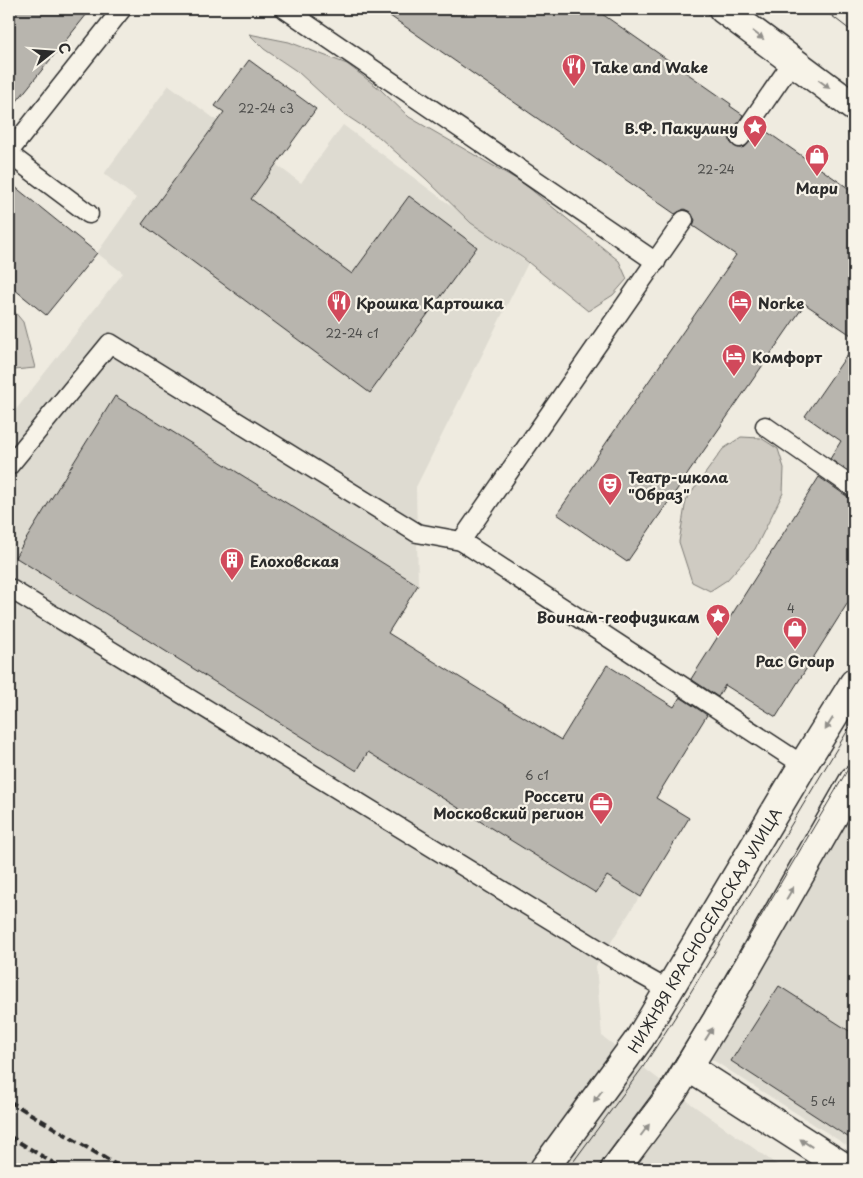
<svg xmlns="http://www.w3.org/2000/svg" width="863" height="1178" viewBox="0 0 863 1178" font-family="'Playpen Sans',sans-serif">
<rect width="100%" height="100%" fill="#efebe0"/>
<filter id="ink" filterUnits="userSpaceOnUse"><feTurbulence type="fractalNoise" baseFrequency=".02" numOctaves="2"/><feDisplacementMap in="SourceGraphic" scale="10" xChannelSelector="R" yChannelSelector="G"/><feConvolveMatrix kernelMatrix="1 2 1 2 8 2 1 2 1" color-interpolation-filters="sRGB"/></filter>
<g filter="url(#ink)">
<g fill="#dedbd1">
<path d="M 169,85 L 301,183 L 343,125 L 528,263 L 416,487 L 418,585 L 388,633 L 561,739 L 607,665 L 701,724 L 656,797 L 689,818 L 596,966 L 602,1036 L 694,1106 L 783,1169 L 9,1169 L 9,414 L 11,416 L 123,273 L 97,253 L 136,198 L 104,174 Z"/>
<path d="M 854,802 L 854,1150 L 705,1055 Z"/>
</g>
<g fill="#cfcbc2" stroke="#7d7b76">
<path d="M 249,34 L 289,42 L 347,64 L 380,89 L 409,117 L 523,183 L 619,261 L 627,279 L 613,295 L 588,311 L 523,258 L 471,223 L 426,179 L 379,137 L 344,114 L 298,72 L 264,49 Z"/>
<path d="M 9,305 L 23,322 L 35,368 L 14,370 L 9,367 Z"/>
<path d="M 741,437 L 761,438 L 778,449 L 784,468 L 783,493 L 755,549 L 727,580 L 710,591 L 692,582 L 679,542 L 686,500 L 723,449 Z"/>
</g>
<g fill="#b8b5ae" stroke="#2b2b2b">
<path d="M 9,9 L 91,9 L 9,111 Z"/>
<path d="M 380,9 L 595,9 L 731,104 L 730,106 L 743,115 L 730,137 L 730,142 L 734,146 L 739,148 L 745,147 L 760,127 L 854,192 L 854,337 L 805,304 L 627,562 L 557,514 L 736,255 L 693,226 L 695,220 L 690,212 L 684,209 L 675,214 Z"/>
<path d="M 249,60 L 316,109 L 251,199 L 352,274 L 409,196 L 477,247 L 370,393 L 142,224 L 224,112 L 215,106 Z"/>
<path d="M 9,182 L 97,253 L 46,315 L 9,285 Z"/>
<path d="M 854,345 L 854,475 L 830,459 L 841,441 L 805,416 Z"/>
<path d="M 115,396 L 418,585 L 388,633 L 561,740 L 607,665 L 674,707 L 680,697 L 707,715 L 656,798 L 689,818 L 641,897 L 607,876 L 596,893 L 368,752 L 357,771 L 15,557 Z"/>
<path d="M 819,477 L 848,497 L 854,498 L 854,593 L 776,717 L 725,685 L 718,697 L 691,679 Z"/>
<path d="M 779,986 L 854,1034 L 854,1141 L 731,1061 Z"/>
</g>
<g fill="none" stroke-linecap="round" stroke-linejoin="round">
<defs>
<g id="lane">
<path d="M 285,9 L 656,262"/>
<path d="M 740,138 L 793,61"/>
<path d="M 9,152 L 122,9"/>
<path d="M 9,154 L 89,214"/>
<path d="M 765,426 L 854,488"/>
<path d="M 9,466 L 110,343 L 417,533 L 461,541 L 803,765"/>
<path d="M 461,541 L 684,220"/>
<path d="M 9,588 L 629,968 L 670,991"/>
</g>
<path id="street" d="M 688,1067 L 847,1169"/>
<g id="secondary">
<path d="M 544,1169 L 640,1038 L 803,765 L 854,683"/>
<path d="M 615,1169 L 674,1090 L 717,1020 L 854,780"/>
</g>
<path id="primary" d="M 723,9 L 854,107"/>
</defs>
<use href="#lane" stroke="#2b2b2b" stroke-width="21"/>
<use href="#street" stroke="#2b2b2b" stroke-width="31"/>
<use href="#secondary" stroke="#2b2b2b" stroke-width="31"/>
<use href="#primary" stroke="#2b2b2b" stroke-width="31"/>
<use href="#lane" stroke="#f7f3e8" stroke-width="18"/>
<use href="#street" stroke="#f7f3e8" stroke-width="28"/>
<use href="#secondary" stroke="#f7f3e8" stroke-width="28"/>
<use href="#primary" stroke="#f7f3e8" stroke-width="28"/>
<g stroke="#2b2b2b" stroke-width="1">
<path d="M 823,9 L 854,33"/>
<path d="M 852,9 L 854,10"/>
<path d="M 568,1169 L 643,1067 L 686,1000 L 854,720"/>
<path d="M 597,1169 L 663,1082 L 854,759"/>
</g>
<g stroke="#2b2b2b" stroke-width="4" stroke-dasharray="8 4" stroke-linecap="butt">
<path d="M 9,1101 L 123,1169"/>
<path d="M 9,1136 L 63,1169"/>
</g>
</g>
<defs><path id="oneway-solid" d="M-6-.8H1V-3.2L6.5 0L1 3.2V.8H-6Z" transform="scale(1.25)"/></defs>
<g fill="#918f8a">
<use href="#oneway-solid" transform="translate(758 35) rotate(37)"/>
<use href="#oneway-solid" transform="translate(824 84) rotate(37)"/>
<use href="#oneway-solid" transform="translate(829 724) rotate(122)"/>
<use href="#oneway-solid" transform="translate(790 893) rotate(-60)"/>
<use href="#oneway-solid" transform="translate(709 1034) rotate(-58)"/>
<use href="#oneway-solid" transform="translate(598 1096) rotate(127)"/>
<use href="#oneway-solid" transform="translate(645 1130) rotate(-53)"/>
<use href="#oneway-solid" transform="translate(806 1143) rotate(-147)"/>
</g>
</g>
<defs>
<symbol id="restaurant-pin" viewBox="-11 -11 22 30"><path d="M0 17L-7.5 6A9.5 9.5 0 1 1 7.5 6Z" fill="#d1495b" stroke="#f7f3e8"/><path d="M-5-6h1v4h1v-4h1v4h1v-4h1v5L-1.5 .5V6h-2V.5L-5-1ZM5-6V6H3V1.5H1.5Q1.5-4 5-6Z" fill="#fff"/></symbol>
<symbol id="sight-pin" viewBox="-11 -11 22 30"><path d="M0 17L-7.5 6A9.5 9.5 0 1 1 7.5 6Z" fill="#d1495b" stroke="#f7f3e8"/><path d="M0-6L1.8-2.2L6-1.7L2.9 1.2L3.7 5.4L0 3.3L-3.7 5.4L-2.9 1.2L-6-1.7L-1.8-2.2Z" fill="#fff"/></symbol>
<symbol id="shop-pin" viewBox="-11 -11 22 30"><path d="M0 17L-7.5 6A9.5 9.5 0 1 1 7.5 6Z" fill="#d1495b" stroke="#f7f3e8"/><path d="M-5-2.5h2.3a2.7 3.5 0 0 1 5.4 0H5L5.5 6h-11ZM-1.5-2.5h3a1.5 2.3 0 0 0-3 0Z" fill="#fff"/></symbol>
<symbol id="hotel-pin" viewBox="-11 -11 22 30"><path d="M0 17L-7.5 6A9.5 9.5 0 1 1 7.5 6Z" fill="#d1495b" stroke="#f7f3e8"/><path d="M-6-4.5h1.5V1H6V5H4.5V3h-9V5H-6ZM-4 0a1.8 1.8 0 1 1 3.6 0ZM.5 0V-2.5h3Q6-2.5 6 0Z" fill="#fff"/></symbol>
<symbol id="theatre-pin" viewBox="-11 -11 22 30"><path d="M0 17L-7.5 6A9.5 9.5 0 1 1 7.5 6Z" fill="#d1495b" stroke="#f7f3e8"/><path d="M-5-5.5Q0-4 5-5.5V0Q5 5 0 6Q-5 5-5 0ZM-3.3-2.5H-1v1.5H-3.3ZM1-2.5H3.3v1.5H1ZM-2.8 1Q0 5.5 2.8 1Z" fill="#fff"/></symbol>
<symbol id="building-pin" viewBox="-11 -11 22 30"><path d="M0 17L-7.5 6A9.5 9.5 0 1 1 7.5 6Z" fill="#d1495b" stroke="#f7f3e8"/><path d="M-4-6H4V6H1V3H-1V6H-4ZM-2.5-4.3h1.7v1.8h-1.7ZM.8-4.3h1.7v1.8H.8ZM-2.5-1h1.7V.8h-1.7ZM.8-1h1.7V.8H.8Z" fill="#fff"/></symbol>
<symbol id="office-pin" viewBox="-11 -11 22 30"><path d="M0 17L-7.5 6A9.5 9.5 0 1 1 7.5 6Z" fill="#d1495b" stroke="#f7f3e8"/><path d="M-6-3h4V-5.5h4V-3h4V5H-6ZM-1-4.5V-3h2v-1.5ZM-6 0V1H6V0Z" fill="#fff"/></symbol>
</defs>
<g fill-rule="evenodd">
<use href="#restaurant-pin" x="560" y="52" width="28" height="38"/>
<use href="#sight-pin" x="741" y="113" width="28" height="38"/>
<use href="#shop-pin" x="803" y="142" width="28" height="38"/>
<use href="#restaurant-pin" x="325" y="288" width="28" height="38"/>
<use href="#hotel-pin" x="726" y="288" width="28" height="38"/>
<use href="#hotel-pin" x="720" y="342" width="28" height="38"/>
<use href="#theatre-pin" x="596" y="471" width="28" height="38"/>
<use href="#building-pin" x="218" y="546" width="28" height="38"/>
<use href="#sight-pin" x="704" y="602" width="28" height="38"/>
<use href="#shop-pin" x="781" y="615" width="28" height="38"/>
<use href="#office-pin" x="587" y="790" width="28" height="38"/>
</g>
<g text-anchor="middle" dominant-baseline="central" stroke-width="4.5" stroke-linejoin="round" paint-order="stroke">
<g font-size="12" fill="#4e4e4c">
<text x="266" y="108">22-24 с3</text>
<text x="716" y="169">22-24</text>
<text x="352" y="333">22-24 с1</text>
<text x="791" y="608">4</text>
<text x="537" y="775">6 с1</text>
<text x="823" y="1101">5 с4</text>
</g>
<g font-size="15" font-weight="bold" fill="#2b2b2b" stroke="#f7f3e8" text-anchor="start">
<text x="592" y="66">Take and Wake</text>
<text x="738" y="127" text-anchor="end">В.Ф. Пакулину</text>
<text x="817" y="187" text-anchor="middle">Мари</text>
<text x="356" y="302">Крошка Картошка</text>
<text x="758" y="302">Norke</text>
<text x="752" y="356">Комфорт</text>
<text x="628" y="476">Театр-школа<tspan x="628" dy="17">"Образ"</tspan></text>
<text x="250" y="560">Елоховская</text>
<text x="700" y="616" text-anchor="end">Воинам-геофизикам</text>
<text x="795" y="660" text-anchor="middle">Pac Group</text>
<text x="584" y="795" text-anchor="end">Россети<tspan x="584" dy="17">Московский регион</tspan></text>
</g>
<g font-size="15" fill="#2b2b2b" stroke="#f7f3e8">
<text transform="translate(704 930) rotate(-59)">НИЖНЯЯ КРАСНОСЕЛЬСКАЯ УЛИЦА</text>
</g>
</g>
<rect width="863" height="1178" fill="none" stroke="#f7f3e8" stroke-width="30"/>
<rect x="15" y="15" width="833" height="1148" fill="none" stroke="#2b2b2b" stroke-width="2" filter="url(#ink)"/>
<g transform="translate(52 52) rotate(73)" stroke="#f7f3e8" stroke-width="4" paint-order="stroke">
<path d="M0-4L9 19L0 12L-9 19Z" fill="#2b2b2b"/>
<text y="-8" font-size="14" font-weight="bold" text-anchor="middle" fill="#2b2b2b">С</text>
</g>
</svg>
